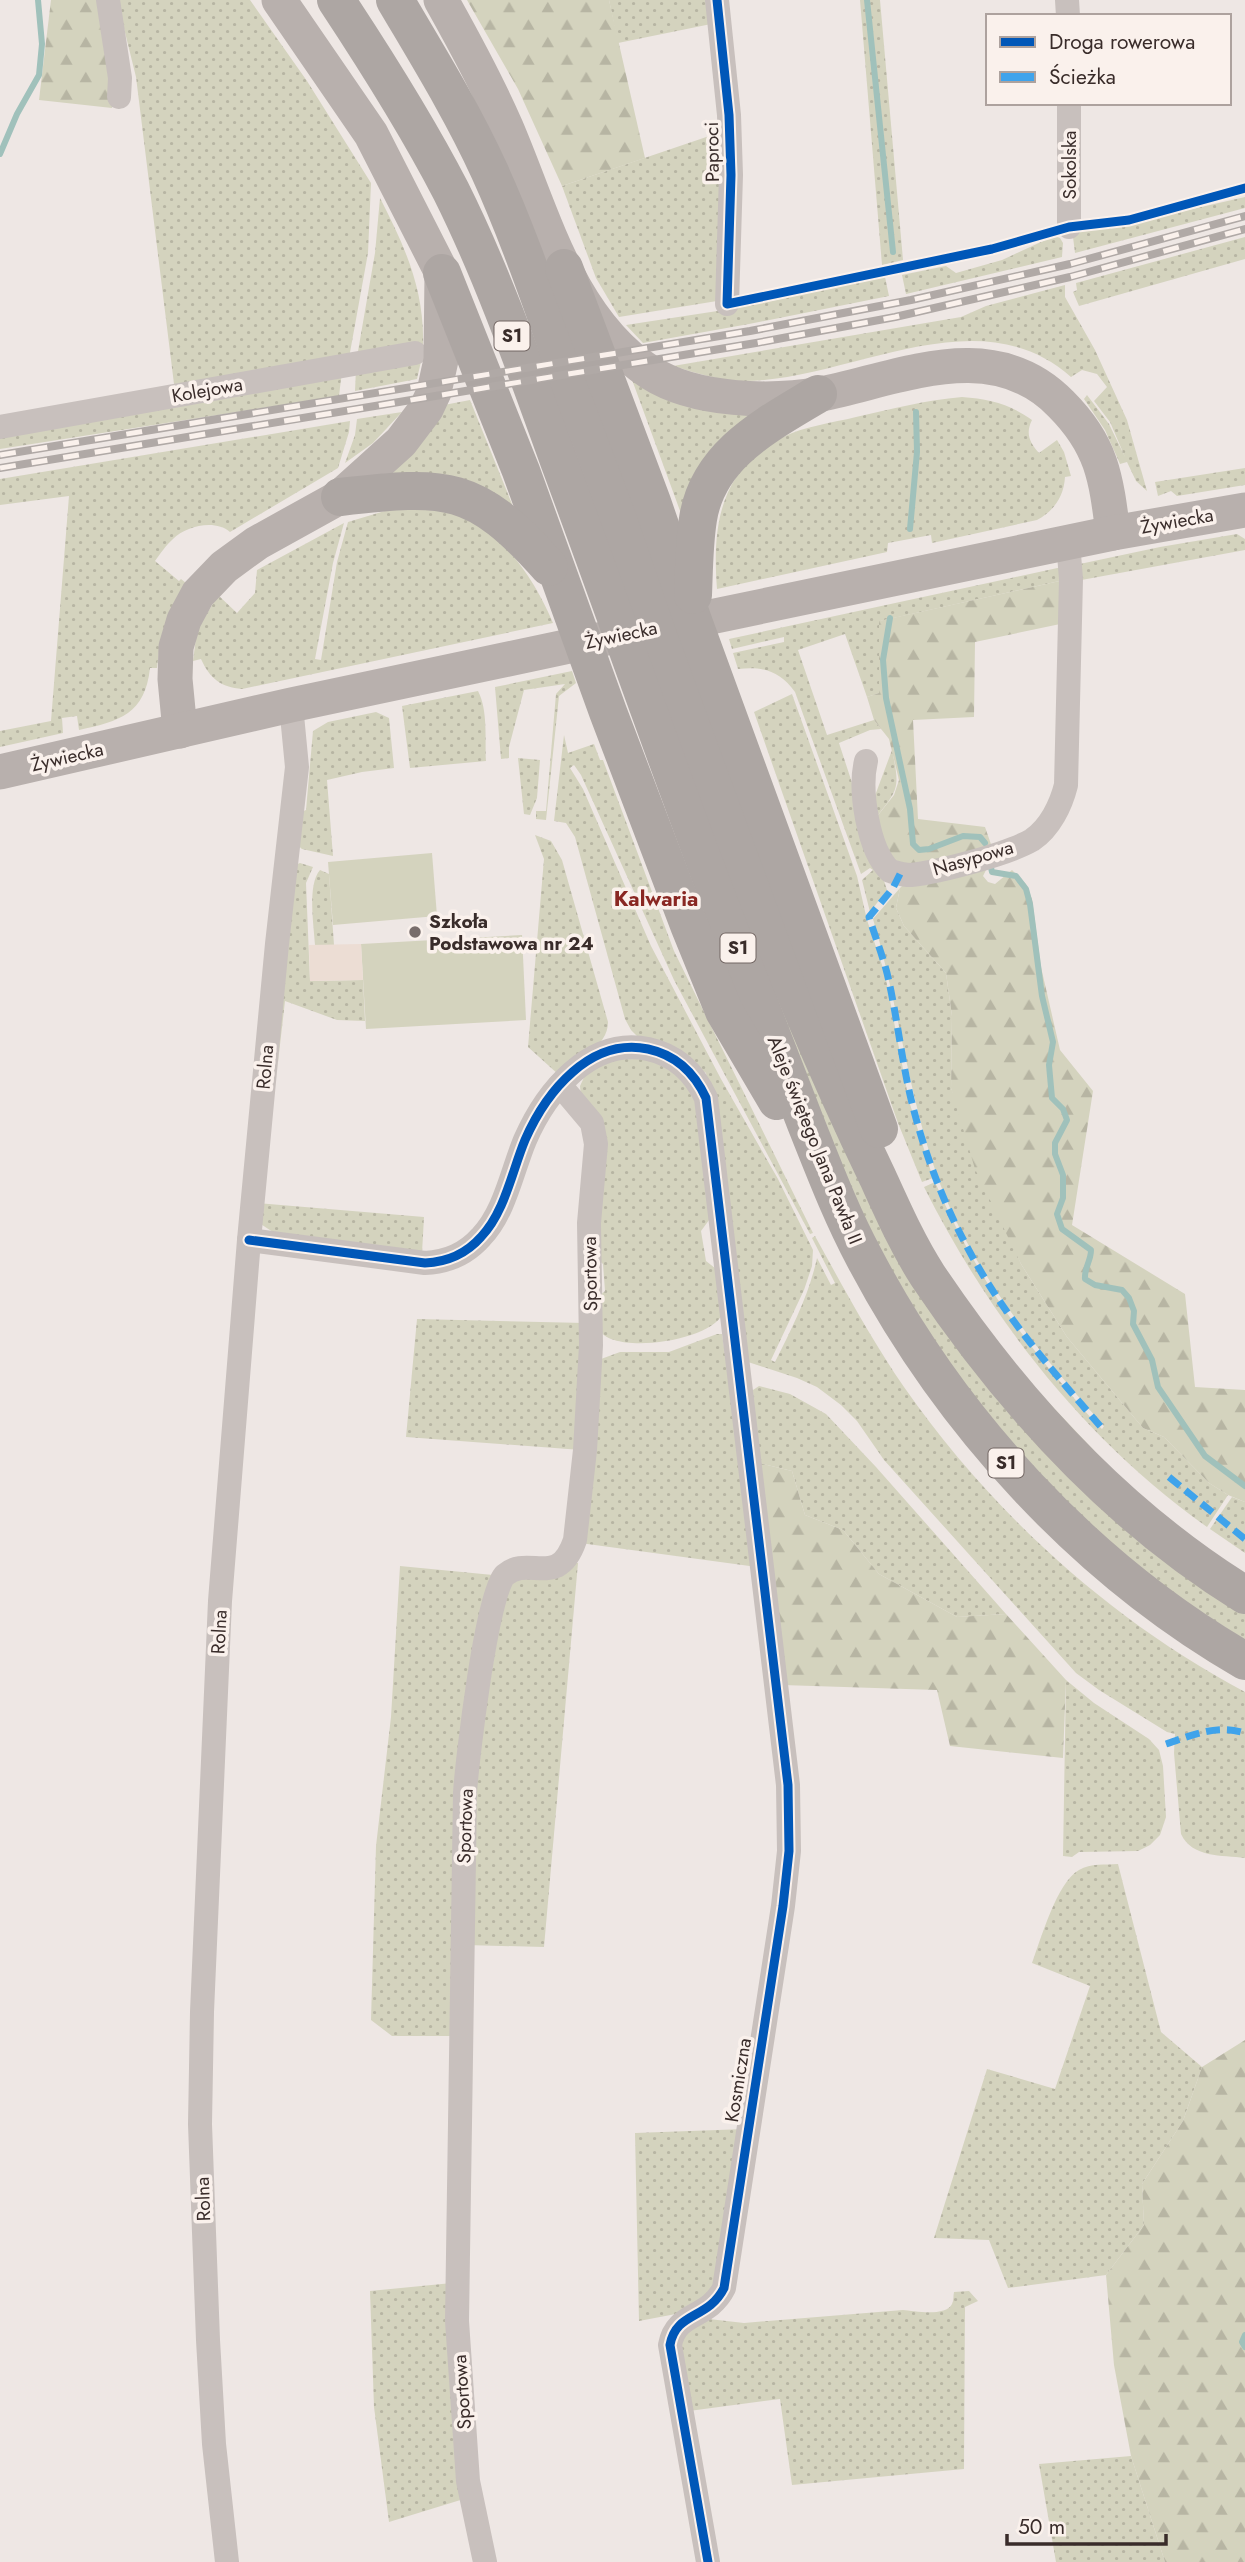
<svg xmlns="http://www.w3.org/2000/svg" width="1245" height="2562" viewBox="0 0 1245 2562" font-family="Jost,sans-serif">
<defs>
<pattern id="green-dots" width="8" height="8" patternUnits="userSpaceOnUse" patternTransform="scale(1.75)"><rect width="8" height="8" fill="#d4d3be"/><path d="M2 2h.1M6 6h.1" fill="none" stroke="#b7b5a3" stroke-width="1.8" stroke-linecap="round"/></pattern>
<pattern id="forest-firs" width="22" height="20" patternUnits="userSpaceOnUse" patternTransform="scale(1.75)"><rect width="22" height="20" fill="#d4d3be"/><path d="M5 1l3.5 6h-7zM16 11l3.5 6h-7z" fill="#b7b5a3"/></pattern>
</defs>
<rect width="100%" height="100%" fill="#eee7e4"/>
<g fill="url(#green-dots)">
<path d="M 117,0 L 250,0 L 307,81 L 371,183 L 368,253 L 349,358 L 175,392 L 136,77 Z"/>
<path d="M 609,0 L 713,0 L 716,23 L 618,43 Z"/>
<path d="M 860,0 L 880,0 L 903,260 L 882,265 Z"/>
<path d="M 724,131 L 717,301 L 619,317 L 596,278 L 562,186 Z"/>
<path d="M 1245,197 L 1245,208 L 1075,253 L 1073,237 L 1081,230 L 1105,229 Z"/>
<path d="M 380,198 C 405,247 425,290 423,347 L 357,357 L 375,253 Z"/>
<path d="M 1054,236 L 1060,238 L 1063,243 L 1062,257 L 906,294 L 902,275 L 946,266 L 956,273 L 1002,260 Z"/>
<path d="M 1245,237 L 1245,259 L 1079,306 L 1073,292 L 1077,290 L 1076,283 Z"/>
<path d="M 885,277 L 889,296 L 749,324 L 643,343 L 626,325 L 737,308 Z"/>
<path d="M 1065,285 L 1065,297 L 1095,350 L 1127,420 L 1147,491 L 1136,481 L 1127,462 L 1120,464 L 1105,430 L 1084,399 L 1087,395 L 1109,424 L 1125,457 L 1110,422 L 1094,401 L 1107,387 L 1097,374 L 1082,370 L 1071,377 C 977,293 846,383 741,381 C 717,380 696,373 673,366 L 961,317 L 986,306 Z"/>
<path d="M 422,357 L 417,379 L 355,391 L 356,369 Z"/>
<path d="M 342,371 L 339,396 L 0,449 L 0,433 Z"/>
<path d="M 631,377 C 678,412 703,411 760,410 L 683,519 Z"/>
<path d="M 962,397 C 989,399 1010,404 1032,420 C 1025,434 1030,443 1039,453 L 1057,440 L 1064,452 L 1071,476 L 1065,477 C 1064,496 1054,511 1037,520 L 932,543 L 931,535 L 888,543 L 887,552 L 717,589 C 712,525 720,469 783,437 C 805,426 832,423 856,417 C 891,409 926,400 962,397 Z"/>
<path d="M 470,400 L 514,509 L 378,480 L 444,405 Z"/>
<path d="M 402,412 L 373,443 L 345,463 L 355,435 L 357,419 Z"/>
<path d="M 350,421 L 349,432 L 338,468 L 230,532 C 215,519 186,526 173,539 C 166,545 160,554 155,561 L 179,581 L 181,579 L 186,583 L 159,651 L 157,668 L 150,668 C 145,714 120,721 79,730 L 77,716 L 62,718 L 63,733 L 0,747 L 0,731 L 51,721 L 69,496 L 0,505 L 0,479 Z"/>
<path d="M 1245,468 L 1245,485 L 1177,496 L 1171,491 L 1158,496 L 1155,482 Z"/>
<path d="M 411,508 C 425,510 441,510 454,514 C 501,528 535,580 553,623 L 242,689 C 221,687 210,679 201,659 L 193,661 L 197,630 L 218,595 L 237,613 L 255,593 L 257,570 L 344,523 L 333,563 L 315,659 L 321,660 L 337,562 L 348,522 L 388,510 Z"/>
<path d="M 1237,534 L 1245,539 L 1245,550 L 1076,581 L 1075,565 L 1160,547 Z"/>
<path d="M 1062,567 L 1064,580 L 880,621 L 879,693 L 867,697 L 845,634 L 798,650 L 827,735 L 874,720 L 881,729 L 870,730 L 839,743 L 887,890 L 870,912 L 862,880 L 873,870 L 870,868 L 861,874 L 795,692 C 780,671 763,666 738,669 L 733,653 L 784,642 L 784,637 L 732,649 L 729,639 Z"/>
<path d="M 572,671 L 576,683 L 559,696 L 546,820 L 536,819 L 536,811 L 546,811 L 556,694 L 565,684 L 524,690 L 509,747 L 509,758 L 501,759 L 495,687 Z"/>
<path d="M 478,691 C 488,710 485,739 486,761 L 410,768 L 402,706 Z"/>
<path d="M 792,694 L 857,876 L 867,920 L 885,974 L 909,1101 L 933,1178 L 922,1182 L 898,1123 L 754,712 Z"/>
<path d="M 667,710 L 895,1240 L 1245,1610 L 1245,1640 L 1173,1594 L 1079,1516 L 967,1393 L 866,1230 Z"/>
<path d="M 376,712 L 389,718 L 394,768 L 362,772 L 327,780 L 333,856 L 302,849 L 295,843 L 299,813 L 306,810 L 313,731 L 328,722 Z"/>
<path d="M 564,735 L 568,753 L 594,744 L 600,760 L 603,760 L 674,951 L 813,1233 L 810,1234 L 674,980 L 581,775 L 574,765 L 570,768 L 583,789 L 651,946 L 721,1079 L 778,1179 L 813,1250 L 812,1266 L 804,1290 L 771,1360 L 775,1362 C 792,1328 809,1295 817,1258 L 831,1285 L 835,1283 L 812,1238 L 815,1236 C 843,1287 871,1339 904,1387 C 992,1513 1110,1620 1245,1692 L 1245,1858 C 1222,1855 1192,1858 1181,1834 L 1174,1753 L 1175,1734 L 1167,1732 L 1099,1690 L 1076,1673 L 884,1460 L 857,1421 L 841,1405 L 817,1387 L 797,1378 L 748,1362 L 706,1073 L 694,1064 L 638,1037 L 631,1030 L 625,1019 L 575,837 L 566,823 L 554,821 Z"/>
<path d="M 892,750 C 900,788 899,789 875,819 L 873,801 Z"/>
<path d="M 518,758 L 540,760 L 537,798 L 530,815 L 524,814 Z"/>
<path d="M 535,835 L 551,841 L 562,860 L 608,1022 C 608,1047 577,1061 559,1075 L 528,1047 L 544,859 Z"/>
<path d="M 300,863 L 313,867 L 306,883 L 310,981 L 363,980 L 365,1021 L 337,1020 L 285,1001 L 277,1071 L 293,866 Z"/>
<path d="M 320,870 L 329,874 L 334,945 L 315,945 C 314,925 307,885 320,870 Z"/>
<path d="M 900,888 L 896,908 L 904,926 L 946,973 L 952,1016 L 951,1088 L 1021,1264 L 1067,1337 L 1143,1428 L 1164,1437 L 1209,1483 L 1228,1495 L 1207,1527 C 1085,1440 991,1320 924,1187 L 935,1182 C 967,1257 1009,1323 1063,1385 C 1076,1400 1088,1416 1102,1429 L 1104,1426 C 1039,1352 974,1275 939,1181 C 908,1096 899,1006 873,919 Z"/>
<path d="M 626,1055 L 668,1065 L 695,1096 L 712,1216 L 701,1231 L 706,1261 L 720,1272 C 721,1284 726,1303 722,1314 C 712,1341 611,1356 599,1329 C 596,1321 598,1306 598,1297 L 605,1291 L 603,1264 L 595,1257 L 580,1086 L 587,1071 Z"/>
<path d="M 257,1203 L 424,1217 L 422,1253 L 273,1232 L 259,1223 Z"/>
<path d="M 417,1319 L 585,1323 L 581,1450 L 406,1437 Z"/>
<path d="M 717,1334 L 722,1334 L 757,1567 L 580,1543 L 601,1359 L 620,1352 L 669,1352 Z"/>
<path d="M 759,1386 L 790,1394 L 826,1414 L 876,1467 L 1006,1614 L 957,1617 L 879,1574 L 843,1530 L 805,1515 L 792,1471 L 755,1462 L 753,1390 Z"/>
<path d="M 1232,1497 L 1245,1502 L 1245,1553 L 1210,1529 Z"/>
<path d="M 573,1562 L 578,1563 L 544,1947 L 466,1945 L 470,1804 L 506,1584 Z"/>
<path d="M 400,1566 L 493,1575 L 455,2036 L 392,2036 L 371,2020 L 376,1846 L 391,1717 Z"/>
<path d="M 1066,1680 L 1094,1703 L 1149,1739 L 1159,1750 L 1163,1766 L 1166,1817 L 1160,1835 L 1150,1845 L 1138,1851 L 1079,1852 L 1072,1857 L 1063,1856 Z"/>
<path d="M 1118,1864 L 1161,2032 L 1202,2067 L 1183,2121 L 1142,2184 L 1144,2225 L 1106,2275 L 1008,2288 L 989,2240 L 934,2238 L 987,2069 L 1055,2089 L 1090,1986 L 1032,1963 C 1041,1939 1057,1882 1079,1870 C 1091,1863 1105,1865 1118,1864 Z"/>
<path d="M 745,2129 L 711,2294 L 681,2313 L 639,2321 L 635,2133 Z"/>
<path d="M 452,2283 L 467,2498 L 389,2522 L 374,2407 L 370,2291 Z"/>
<path d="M 969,2291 L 978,2301 L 965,2307 L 964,2469 L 792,2485 L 780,2399 L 689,2411 L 675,2346 L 682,2330 L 709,2319 L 744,2323 L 903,2310 C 914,2311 946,2317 952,2304 C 954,2300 953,2296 954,2292 Z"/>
<path d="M 1131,2456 L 1165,2562 L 1056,2562 L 1039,2464 Z"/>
</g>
<g fill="url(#forest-firs)">
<path d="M 51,0 L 102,0 L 115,84 L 112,108 L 39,100 Z"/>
<path d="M 467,0 L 609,0 L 645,158 L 562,186 L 518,89 Z"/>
<path d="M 1064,580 L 1065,623 L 975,642 L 974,717 L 913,720 L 918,819 L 985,827 L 993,850 L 895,867 L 875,819 L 894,795 L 899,780 L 889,739 L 874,720 L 867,697 L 879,693 L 879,621 Z"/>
<path d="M 986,870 L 983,876 L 988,882 L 995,884 L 1012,870 L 1026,884 L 1032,899 L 1041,967 L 1060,1050 L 1093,1091 L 1072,1225 L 1185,1294 L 1195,1387 L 1245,1390 L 1245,1502 L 1228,1495 L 1209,1483 L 1164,1437 L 1143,1428 L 1067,1337 L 1021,1264 L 975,1169 L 951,1088 L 952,1016 L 946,973 L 904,926 L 896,908 L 900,888 L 910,878 Z"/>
<path d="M 755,1462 L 792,1471 L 805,1515 L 843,1530 L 879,1574 L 957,1617 L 1006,1614 L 1066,1680 L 1063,1758 L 950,1746 L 937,1690 L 782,1685 Z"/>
<path d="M 1245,2040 L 1245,2562 L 1165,2562 L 1131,2456 L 1114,2365 L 1106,2275 L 1144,2225 L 1142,2184 L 1183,2121 L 1202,2067 Z"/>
</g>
<g fill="#d4d3be">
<path d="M 432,853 L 437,916 L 333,925 L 328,862 Z"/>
<path d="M 522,935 L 526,1020 L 366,1029 L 361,944 Z"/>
</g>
<path fill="#ecddd4" d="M 361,944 L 363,980 L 310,981 L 309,945 Z"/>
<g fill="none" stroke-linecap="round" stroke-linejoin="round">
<g stroke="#a0c1bb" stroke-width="6">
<path d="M 867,0 L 893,252"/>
<path d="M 0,154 L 17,114 L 39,75 L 42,44 L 38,0"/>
<path d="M 910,529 L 917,452 L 916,412"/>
<path d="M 890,618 L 883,660 L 886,698 L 910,809 L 913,844 L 919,850 L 929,849 L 963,836 L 980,837 L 985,843"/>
<path d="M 990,863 L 992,872 L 1016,876 L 1026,889 L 1030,904 L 1042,996 L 1053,1042 L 1049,1065 L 1052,1098 L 1063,1109 L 1067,1120 L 1055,1143 L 1055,1154 L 1063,1175 L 1063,1198 L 1057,1214 L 1062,1229 L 1091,1250 C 1091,1261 1084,1268 1085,1279 L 1095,1285 L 1122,1290 L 1129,1298 L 1134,1311 L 1133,1324 L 1152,1360 L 1158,1387 L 1205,1456 L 1245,1486"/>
<path d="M 1245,2335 L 1242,2342 L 1245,2347"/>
</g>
<g stroke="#c8c0bd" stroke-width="24">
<path d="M 108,0 L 120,78 L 119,97"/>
<path d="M 717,0 L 729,115 L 731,175 L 727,304"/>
<path d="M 1067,0 L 1068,16"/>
<path d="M 1069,103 L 1069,227"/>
<path d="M 0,427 L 415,353"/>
<path d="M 866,761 C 859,790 868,850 890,871 C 897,873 903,875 911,875 C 939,872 1008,854 1032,840 C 1050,828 1061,805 1066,785 L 1071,579 L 1068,542"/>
<path d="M 249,1240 L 425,1263 C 447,1262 466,1254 481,1237 C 505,1212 512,1171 525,1140 C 546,1092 590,1037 648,1049 C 676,1055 694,1072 706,1098 L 788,1785 L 789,1851 L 783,1906 L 724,2288 C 708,2320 676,2311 670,2345 L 708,2562"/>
<path d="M 227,2562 L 214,2444 L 208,2340 L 200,2124 L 202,2012 L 220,1601 L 249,1240 L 277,944 L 297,767 L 291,705"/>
<path d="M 485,2562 L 468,2481 L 457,2321 L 465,1793 C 467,1761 487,1591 505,1575 C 529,1554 558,1590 575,1540 L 585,1450 L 591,1345 L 589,1223 L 596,1144 L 592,1123 L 560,1085"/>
</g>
<g stroke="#b8b0ad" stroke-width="35">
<path d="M 441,0 C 464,41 487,83 506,127 C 543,213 568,319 651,373 C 695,401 771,403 821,394 C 901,378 993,334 1061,404 C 1102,445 1106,477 1113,533"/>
<path d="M 667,626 L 1113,533 L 1245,510"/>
<path d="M 180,731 L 175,679 L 176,647 L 184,620 L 198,594 L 224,567 L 257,543 L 340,497 L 401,442 L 426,409 L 434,392 L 441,360 L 442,273 L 371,134 L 279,0"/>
<path d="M 0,772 L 291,705 L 612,637"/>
</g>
<g stroke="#ada6a3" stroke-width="38">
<path d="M 336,0 C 377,62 417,125 451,191 C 494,277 526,370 559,461 C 621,628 678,796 743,961 C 764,1015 785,1070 806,1124 C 824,1169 841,1214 864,1257 C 950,1421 1084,1568 1245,1661"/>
<path d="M 395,0 C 428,56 462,111 489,170 C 522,242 547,320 574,394 C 651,599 719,807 802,1009 C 826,1066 851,1122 878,1178 C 893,1211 908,1245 928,1276 C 1012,1401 1117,1516 1245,1595"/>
<path d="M 564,268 L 652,502 L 692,618 L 879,1129"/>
<path d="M 442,273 L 521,471 L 608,712 L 689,925 L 724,1011 L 777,1101"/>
<path d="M 340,497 C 447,485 474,483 549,567"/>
<path d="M 693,595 C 694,570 694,544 698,519 C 708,454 767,425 818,394"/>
</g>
<defs>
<g id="rail">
<path d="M 0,455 L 750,331 L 911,300 L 1070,264 L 1245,216"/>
<path d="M 0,468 L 756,343 L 895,317 L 1070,277 L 1245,229"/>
</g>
</defs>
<use href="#rail" stroke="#b0a9a6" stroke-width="8"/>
<use href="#rail" stroke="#faf1ec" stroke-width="5" stroke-dasharray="16" stroke-linecap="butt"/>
<g stroke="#3fa3eb" stroke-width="7" stroke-dasharray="14 7" stroke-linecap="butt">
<path d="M 900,874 L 893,888 L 869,917 C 875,936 882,954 887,973 C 897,1015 901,1057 911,1099 C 930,1178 965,1255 1013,1320 C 1040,1357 1071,1392 1101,1427"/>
<path d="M 1169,1477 L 1245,1539"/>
<path d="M 1166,1744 C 1193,1735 1217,1724 1245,1733"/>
</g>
<defs>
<g id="cycleway">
<path d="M 717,0 L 729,115 L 731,175 L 727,304 L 992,249 L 1069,227 L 1129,220 L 1245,188"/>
<path d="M 249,1240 L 425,1263 C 447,1262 466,1254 481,1237 C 505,1212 512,1171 525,1140 C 546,1092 590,1037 648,1049 C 676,1055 694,1072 706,1098 L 788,1785 L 789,1851 L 783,1906 L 724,2288 C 708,2320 676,2311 670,2345 L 708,2562"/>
</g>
</defs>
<use href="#cycleway" stroke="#faf1ec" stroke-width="13"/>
<use href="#cycleway" stroke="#0057b8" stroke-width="9"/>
</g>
<circle fill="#786d6b" stroke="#faf1ec" stroke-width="2.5" cx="415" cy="932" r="7"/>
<g text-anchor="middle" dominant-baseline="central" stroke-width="7" stroke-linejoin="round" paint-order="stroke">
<g fill="#faf1ec" stroke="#736764" stroke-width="2">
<rect x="494.5" y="321.5" width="35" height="29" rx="5"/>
<rect x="720.5" y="933.5" width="35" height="29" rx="5"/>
<rect x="988.5" y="1448.5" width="35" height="29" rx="5"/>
</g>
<g font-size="18" font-weight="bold" fill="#392c2a">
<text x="512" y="336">S1</text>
<text x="738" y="948">S1</text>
<text x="1006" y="1463">S1</text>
</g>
<g font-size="19" fill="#392c2a" stroke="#faf1ec">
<text transform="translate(712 152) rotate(-91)">Paproci</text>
<text transform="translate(1069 165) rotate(-90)">Sokolska</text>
<text transform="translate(207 390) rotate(-10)">Kolejowa</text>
<text transform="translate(1177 521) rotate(-10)">Żywiecka</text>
<text transform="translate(621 635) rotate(-12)">Żywiecka</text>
<text transform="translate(67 757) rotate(-13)">Żywiecka</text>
<text transform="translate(973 858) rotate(-16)">Nasypowa</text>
<text transform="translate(265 1067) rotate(-85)">Rolna</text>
<text transform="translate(815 1140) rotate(68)">Aleje świętego Jana Pawła II</text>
<text transform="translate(590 1274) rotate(-91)">Sportowa</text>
<text transform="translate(219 1632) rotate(-87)">Rolna</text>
<text transform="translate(465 1826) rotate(-88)">Sportowa</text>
<text transform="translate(738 2080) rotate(-81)">Kosmiczna</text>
<text transform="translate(203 2199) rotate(-92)">Rolna</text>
<text transform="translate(462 2392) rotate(-94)">Sportowa</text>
</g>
<g font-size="19" font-weight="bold" fill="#392c2a" stroke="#faf1ec" text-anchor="start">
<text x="429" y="921">Szkoła<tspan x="429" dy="22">Podstawowa nr 24</tspan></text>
</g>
<g font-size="21" font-weight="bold" fill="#892722" stroke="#faf1ec">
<text x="656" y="899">Kalwaria</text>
</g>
</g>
<rect x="986" y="14" width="245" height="91" fill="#faf1ec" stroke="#ada29e" stroke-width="2"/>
<rect x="1000" y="37" width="35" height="10" fill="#0057b8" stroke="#ada29e" stroke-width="2"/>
<text x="1049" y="49" font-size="21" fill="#392c2a">Droga rowerowa</text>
<rect x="1000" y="72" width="35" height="10" fill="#3fa3eb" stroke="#ada29e" stroke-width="2"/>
<text x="1049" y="84" font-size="21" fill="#392c2a">Ścieżka</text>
<path d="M1007 2534v10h159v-10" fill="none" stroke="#392c2a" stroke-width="3.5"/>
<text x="1018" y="2534" font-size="21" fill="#392c2a" stroke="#faf1ec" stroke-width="5" paint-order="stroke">50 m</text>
</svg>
